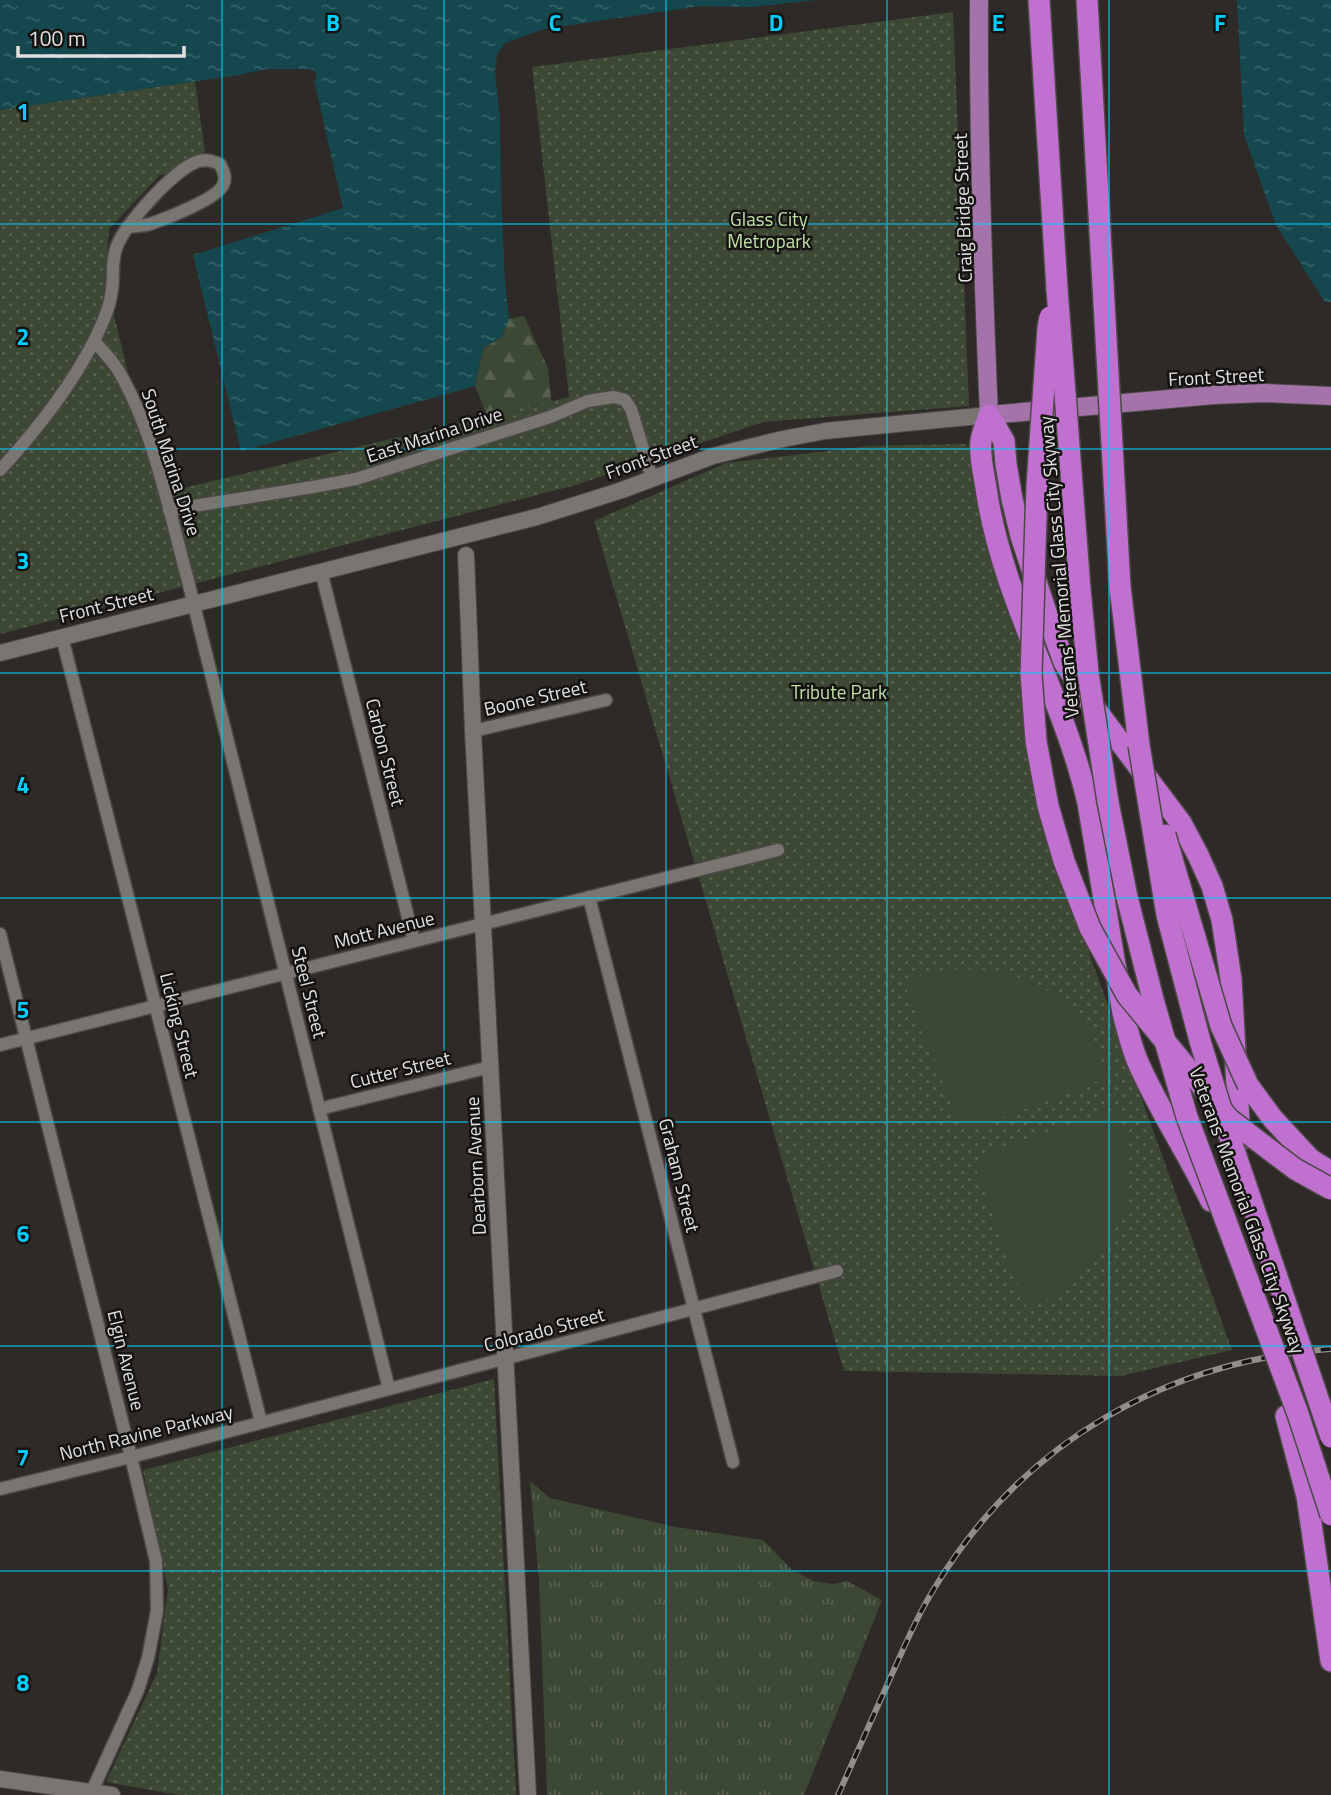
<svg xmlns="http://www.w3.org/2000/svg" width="1331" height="1795" viewBox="0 0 1331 1795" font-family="'Titillium Web',sans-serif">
<defs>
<pattern id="grass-tufts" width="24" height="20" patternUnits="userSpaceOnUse" patternTransform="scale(1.75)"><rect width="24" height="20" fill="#3c4734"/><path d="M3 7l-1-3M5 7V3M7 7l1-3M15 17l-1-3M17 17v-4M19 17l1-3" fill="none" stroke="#586151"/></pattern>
<pattern id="forest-firs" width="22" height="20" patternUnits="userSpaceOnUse" patternTransform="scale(1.75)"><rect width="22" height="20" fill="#3c4734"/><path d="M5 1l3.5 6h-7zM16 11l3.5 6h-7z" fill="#586151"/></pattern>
<pattern id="park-dots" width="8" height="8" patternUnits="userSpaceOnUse" patternTransform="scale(1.75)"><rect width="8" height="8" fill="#3c4734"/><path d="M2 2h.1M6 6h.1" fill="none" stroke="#586151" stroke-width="1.8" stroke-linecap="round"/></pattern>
<pattern id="water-ripples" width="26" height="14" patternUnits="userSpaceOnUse" patternTransform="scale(1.75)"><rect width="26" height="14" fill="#14484e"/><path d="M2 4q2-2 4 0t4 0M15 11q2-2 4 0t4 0" fill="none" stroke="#366267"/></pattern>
</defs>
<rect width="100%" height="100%" fill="#2e2a27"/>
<path fill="url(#grass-tufts)" d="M 530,1481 L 550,1498 L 676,1527 L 763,1540 L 792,1570 L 814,1581 L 833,1584 L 847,1581 L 882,1600 L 804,1795 L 547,1795 L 539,1579 Z"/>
<path fill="url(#forest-firs)" d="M 524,316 L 548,368 L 552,407 L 490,424 L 475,386 L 483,348 L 502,337 L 509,319 Z"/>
<g fill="url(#park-dots)">
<path d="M 953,12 L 969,406 L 763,422 L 576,485 L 0,634 L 0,110 L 195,81 L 205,152 L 187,158 L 171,174 L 160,175 L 109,229 L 105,279 L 158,494 L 569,397 L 532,67 Z"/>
<path d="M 967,444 L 1002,590 L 1025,653 L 1041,819 L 1232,1350 L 1121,1376 L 844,1371 L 594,521 L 726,463 L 869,446 Z"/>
<path d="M 494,1379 L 516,1795 L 179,1795 L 106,1782 L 157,1673 L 168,1589 L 143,1470 Z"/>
</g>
<g fill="#3c4734">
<path d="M 948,969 L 1003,971 L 1055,994 L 1091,1031 L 1108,1077 L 973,1129 L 958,1122 L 903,980 Z"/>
<path d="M 1117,1108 L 1129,1150 L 1129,1199 L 1106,1250 L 1066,1289 L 1027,1309 L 976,1169 L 984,1154 Z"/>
</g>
<g fill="url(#water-ripples)">
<path d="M 0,0 L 816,0 L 752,7 L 701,6 L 544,29 L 505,43 L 497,54 L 495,72 L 500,118 L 501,192 L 505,284 L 509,319 L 502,337 L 483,348 L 475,386 L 241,451 L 193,255 L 343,208 L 314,80 L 317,79 L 315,72 L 311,69 L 267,69 L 239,75 L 0,110 Z"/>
<path d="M 1237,0 L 1331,0 L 1331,302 L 1325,302 L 1276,225 L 1244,135 Z"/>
</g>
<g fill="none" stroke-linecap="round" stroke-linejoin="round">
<defs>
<g id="street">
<path d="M 127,227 C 135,226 143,226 150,224 C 165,219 217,199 223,185 C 227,177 223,171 220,164 C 212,161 207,159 199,161 C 176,167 125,224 117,246 C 111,260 114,275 112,289 C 110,308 102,324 94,341 C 102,350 111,359 118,370 C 153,429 168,507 186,573 L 389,1389"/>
<path d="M 0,470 C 36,431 70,388 94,341"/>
<path d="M 169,510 L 313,487 L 356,479 L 550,417 L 588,401 L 614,397 L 625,400 L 631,409 L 652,478"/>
<path d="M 321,571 L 414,941"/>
<path d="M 62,637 L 261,1422"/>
<path d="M 473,731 L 606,700"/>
<path d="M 589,897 L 733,1462"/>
<path d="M 0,934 L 131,1457 L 156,1561 L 157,1611 L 148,1658 L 138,1690 L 92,1791"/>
<path d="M 0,1045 L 778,850"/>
<path d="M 319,1109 L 490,1067"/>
<path d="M 0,1489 L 131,1457 L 837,1271"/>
</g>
<g id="secondary">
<path d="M 466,555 L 473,731 L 528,1795"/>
<path d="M 0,653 L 537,517 L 622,490 L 713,456 L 783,439 L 825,431 L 989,415"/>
<path d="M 0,1779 L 112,1795"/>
</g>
<path id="primary" d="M 979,0 C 978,138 983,277 989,415 L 1214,395 L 1265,393 L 1331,396"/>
<g id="highway">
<path d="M 1039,0 L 1057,289"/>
<path d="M 989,415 L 1004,441 L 1006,464 L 1012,499 L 1021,536 L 1049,621 L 1064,662 L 1084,694 L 1181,823 L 1198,855 L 1212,886 L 1222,920 L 1231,979 L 1240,1140"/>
<path d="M 989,415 C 987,423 982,432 981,441 C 979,455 984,474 986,488 C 1002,599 1063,695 1088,803 L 1123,1013 C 1127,1029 1131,1045 1137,1060 C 1158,1109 1188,1153 1211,1201"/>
<path d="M 1120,587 L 1139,745"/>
<path d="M 1248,1085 L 1273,1119 L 1310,1159 L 1331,1172"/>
<path d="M 1286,1416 L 1307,1496 L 1331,1661"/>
</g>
</defs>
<use href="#street" stroke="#4b4846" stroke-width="15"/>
<use href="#secondary" stroke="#4b4846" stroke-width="18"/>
<use href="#primary" stroke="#4b4846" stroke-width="20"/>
<use href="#highway" stroke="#4b4846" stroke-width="24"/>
<use href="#street" stroke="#797571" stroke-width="12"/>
<use href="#secondary" stroke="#797571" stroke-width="16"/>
<use href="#primary" stroke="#a473a9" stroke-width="18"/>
<use href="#highway" stroke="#c071cf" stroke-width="21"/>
<defs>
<path id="rail" d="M 838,1795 C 856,1755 874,1714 892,1674 C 906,1643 919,1612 937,1584 C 1024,1442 1166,1361 1331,1349"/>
</defs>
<use href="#rail" stroke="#908d8b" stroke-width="6"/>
<use href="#rail" stroke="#151312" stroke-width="3.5" stroke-dasharray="10" stroke-linecap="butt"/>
<defs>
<g id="highway-bridge">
<path d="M 1087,0 L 1120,587"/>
<path d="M 1057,289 L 1080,589 L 1088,673 L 1108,802 L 1127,897 L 1154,1003 L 1187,1117 L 1298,1414 L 1331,1515"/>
<path d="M 1050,317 L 1048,328 L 1037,486 L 1031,674 L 1036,741 L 1048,806 L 1064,861 L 1090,928 L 1127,995 L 1229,1119 L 1295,1169 L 1331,1189"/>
<path d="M 1139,745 L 1167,915 L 1200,1041 L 1231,1141 L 1331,1437"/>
<path d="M 1165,835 L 1221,1026 L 1248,1085"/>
</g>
</defs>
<use href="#highway-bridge" stroke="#4b4846" stroke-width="24" stroke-linecap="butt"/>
<use href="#highway-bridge" stroke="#c071cf" stroke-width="21"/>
</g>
<path fill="none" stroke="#07cbf9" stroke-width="2" stroke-opacity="0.55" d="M 222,0 L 222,1795M 444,0 L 444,1795M 666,0 L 666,1795M 887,0 L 887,1795M 1109,0 L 1109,1795M 0,224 L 1331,224M 0,449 L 1331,449M 0,673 L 1331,673M 0,898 L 1331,898M 0,1122 L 1331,1122M 0,1346 L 1331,1346M 0,1571 L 1331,1571"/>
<g text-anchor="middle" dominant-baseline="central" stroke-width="5" stroke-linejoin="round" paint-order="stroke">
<g font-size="19" fill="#e2e0de" stroke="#151312">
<text transform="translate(962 208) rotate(-92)">Craig Bridge Street</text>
<text transform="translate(1216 376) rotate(-3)">Front Street</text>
<text transform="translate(434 434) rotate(-18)">East Marina Drive</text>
<text transform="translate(651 456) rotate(-20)">Front Street</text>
<text transform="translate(172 462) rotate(72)">South Marina Drive</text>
<text transform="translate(1058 567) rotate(-95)">Veterans' Memorial Glass City Skyway</text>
<text transform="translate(106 604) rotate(-14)">Front Street</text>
<text transform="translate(535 697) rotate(-13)">Boone Street</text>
<text transform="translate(386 752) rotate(76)">Carbon Street</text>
<text transform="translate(384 929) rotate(-14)">Mott Avenue</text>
<text transform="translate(310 992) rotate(76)">Steel Street</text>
<text transform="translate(180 1025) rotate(76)">Licking Street</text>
<text transform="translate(400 1069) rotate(-14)">Cutter Street</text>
<text transform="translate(475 1166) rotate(-93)">Dearborn Avenue</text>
<text transform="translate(680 1175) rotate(76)">Graham Street</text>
<text transform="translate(1248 1210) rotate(70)">Veterans' Memorial Glass City Skyway</text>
<text transform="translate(544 1329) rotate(-15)">Colorado Street</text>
<text transform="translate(127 1360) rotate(76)">Elgin Avenue</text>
<text transform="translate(146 1432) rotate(-14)">North Ravine Parkway</text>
</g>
<g font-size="19" fill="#bfe1a8" stroke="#151312">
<text x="769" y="218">Glass City<tspan x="769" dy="22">Metropark</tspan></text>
<text x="839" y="691">Tribute Park</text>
</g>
</g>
<g font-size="23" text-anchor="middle" font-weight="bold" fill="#07cbf9" stroke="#151312" stroke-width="5" stroke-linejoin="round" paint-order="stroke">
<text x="333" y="31">B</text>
<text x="555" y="31">C</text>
<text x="776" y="31">D</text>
<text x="998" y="31">E</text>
<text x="1220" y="31">F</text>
<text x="23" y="120">1</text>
<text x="23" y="345">2</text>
<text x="23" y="569">3</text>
<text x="23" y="793">4</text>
<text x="23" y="1018">5</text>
<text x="23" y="1242">6</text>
<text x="23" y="1466">7</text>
<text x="23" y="1691">8</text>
</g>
<path d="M18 46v10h166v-10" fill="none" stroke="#e2e0de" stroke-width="3.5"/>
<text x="28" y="46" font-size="21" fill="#e2e0de" stroke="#151312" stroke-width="5" paint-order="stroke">100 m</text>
</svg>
